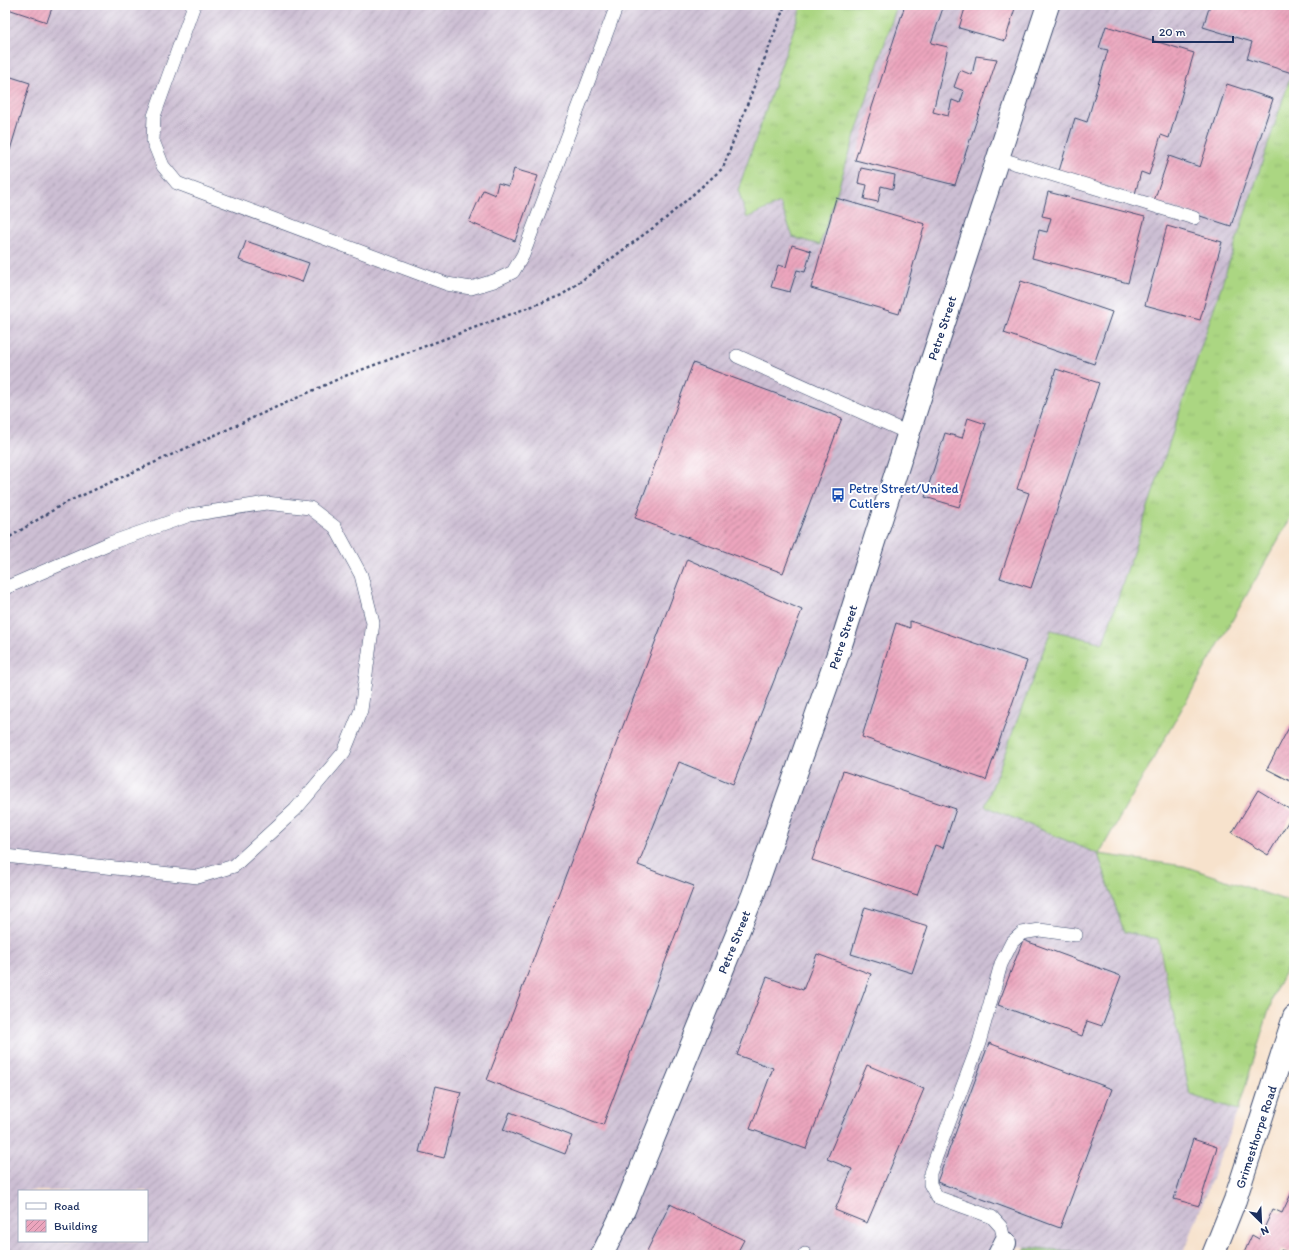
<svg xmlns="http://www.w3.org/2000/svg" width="1299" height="1260" viewBox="0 0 1299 1260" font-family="Itim,sans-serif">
<defs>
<pattern id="industrial-furrows" width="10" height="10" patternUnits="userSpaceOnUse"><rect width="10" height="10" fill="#ccbed3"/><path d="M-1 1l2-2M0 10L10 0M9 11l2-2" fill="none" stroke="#a59bae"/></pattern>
<pattern id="grass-tufts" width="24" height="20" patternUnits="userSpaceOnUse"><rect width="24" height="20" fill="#abd682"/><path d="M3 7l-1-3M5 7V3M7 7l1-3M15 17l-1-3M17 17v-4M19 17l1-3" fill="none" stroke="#93b873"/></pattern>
<pattern id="forest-firs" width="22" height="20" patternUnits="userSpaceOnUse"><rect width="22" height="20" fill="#88b770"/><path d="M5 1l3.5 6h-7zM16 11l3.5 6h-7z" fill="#6e955f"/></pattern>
<pattern id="building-hatch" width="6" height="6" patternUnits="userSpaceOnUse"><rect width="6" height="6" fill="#eca5bd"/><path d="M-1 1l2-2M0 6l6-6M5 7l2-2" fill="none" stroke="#be879d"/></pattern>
</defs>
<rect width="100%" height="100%" fill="#fff"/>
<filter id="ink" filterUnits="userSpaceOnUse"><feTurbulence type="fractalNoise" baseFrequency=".025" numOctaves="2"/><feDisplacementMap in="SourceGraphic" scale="8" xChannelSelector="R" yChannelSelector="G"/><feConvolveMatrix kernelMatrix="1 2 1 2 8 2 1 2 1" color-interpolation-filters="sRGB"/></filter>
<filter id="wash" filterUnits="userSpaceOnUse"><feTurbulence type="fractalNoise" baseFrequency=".012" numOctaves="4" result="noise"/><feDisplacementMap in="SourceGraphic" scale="16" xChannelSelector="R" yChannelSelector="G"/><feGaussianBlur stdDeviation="0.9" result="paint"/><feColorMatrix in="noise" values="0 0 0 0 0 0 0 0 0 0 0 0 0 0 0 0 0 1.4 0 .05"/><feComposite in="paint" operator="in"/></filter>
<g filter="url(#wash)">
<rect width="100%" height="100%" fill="#f7e2cc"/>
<path fill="url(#industrial-furrows)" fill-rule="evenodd" d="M 5,5 L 1294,5 L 1294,66 L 1103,643 L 1051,630 L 986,806 L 1098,854 L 1124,931 L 1157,939 L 1190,1095 L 1238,1110 L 1183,1255 L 1115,1255 L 1001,1245 L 995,1255 L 5,1255 ZM 19,1191 L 147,1191 L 147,1241 L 19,1241 Z"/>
<g fill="url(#grass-tufts)" stroke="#638270">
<path d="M 802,5 L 897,5 L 820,245 L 793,237 L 780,203 L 747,218 L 738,190 Z"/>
<path d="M 1294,66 L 1294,512 L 1099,854 L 1184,866 L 1294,903 L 1294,954 L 1275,991 L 1238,1110 L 1190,1095 L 1158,939 L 1124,932 L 1098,854 L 985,806 L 1051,630 L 1103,643 Z"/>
</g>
<path fill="url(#forest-firs)" stroke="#527367" d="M 1026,1247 L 1115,1255 L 1023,1255 Z"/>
<g id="blocks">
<g fill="url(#building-hatch)">
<path d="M 5,5 L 53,5 L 47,22 L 5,8 Z"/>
<path d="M 905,5 L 944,5 L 931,43 L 948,47 L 933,112 L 948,116 L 952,100 L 960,103 L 964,91 L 954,87 L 960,70 L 972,75 L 976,56 L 997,59 L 955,185 L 855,160 Z"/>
<path d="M 966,5 L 1016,5 L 1005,41 L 959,28 Z"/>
<path d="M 1210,5 L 1294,5 L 1294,68 L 1292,73 L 1247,59 L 1252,42 L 1203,27 Z"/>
<path d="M 1106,26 L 1194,53 L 1169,138 L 1161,135 L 1149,175 L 1141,172 L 1135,194 L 1059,171 L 1075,118 L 1087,122 L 1108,50 L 1099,48 Z"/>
<path d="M 5,75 L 30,83 L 10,150 L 5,148 Z"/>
<path d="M 1227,84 L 1273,99 L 1231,226 L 1154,201 L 1169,156 L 1200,167 Z"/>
<path d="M 861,168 L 895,175 L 893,189 L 881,186 L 878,202 L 864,199 L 867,185 L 858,183 Z"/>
<path d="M 514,169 L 538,176 L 515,241 L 469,222 L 483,190 L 495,195 L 498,183 L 509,186 Z"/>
<path d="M 1048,192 L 1145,217 L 1128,283 L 1032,258 L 1039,230 L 1047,232 L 1051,218 L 1042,216 Z"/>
<path d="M 836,198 L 925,224 L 899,314 L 811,288 Z"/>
<path d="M 1167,226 L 1222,242 L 1200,320 L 1145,305 Z"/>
<path d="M 246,241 L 309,263 L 302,282 L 239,260 Z"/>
<path d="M 792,245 L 811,251 L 805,272 L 797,270 L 790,292 L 771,287 L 778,265 L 786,267 Z"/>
<path d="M 1021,281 L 1112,312 L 1094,364 L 1004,333 Z"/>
<path d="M 693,363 L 842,418 L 783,573 L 635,518 Z"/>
<path d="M 1056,369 L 1099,383 L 1031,588 L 1000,578 L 1029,493 L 1017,489 Z"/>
<path d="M 968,418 L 986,424 L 959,507 L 925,497 L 945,433 L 962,438 Z"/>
<path d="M 687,559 L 802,610 L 733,784 L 679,762 L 638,865 L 694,886 L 603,1125 L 487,1080 Z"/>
<path d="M 910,621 L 1027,661 L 986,780 L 862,737 L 896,623 L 910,628 Z"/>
<path d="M 1294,718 L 1294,783 L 1267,769 Z"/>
<path d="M 843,771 L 956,809 L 943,848 L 935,845 L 917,895 L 812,860 Z"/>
<path d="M 1258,790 L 1294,812 L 1268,855 L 1232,833 Z"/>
<path d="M 865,907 L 928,926 L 912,973 L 851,954 Z"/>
<path d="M 1023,940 L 1121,976 L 1102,1026 L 1087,1021 L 1082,1036 L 998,1005 Z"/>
<path d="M 817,954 L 871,974 L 806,1149 L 750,1129 L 773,1068 L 737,1055 L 767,977 L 803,990 Z"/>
<path d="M 989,1043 L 1112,1089 L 1060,1228 L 937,1182 Z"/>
<path d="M 867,1065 L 924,1089 L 867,1223 L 835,1210 L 852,1169 L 827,1159 Z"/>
<path d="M 436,1086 L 461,1092 L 444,1158 L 419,1152 Z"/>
<path d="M 510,1112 L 572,1136 L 565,1154 L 503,1130 Z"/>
<path d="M 1193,1139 L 1217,1147 L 1199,1206 L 1174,1199 Z"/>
<path d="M 1292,1192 L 1294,1193 L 1294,1245 L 1290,1253 L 1281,1250 L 1279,1255 L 1243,1255 L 1252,1235 L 1259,1239 L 1273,1209 L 1282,1213 Z"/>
<path d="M 670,1204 L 744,1240 L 736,1255 L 645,1255 Z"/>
</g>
</g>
</g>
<g filter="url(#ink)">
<use href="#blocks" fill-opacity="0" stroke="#3c4a6e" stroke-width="1"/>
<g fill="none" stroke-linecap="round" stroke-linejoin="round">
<defs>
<g id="lane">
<path d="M 194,5 L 154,116 L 153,141 L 163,166 L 177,183 L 447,284 L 471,288 L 494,281 L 513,272 L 523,255 L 617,5"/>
<path d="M 998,158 L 1194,218"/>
<path d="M 737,356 L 908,433"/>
<path d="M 5,588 L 110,543 L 190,515 L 266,503 L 310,508 L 335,527 L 361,575 L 373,623 L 361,710 L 344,752 L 295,810 L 234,866 L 198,877 L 5,856"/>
<path d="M 1005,1243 L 1001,1227 L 992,1217 L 937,1197 L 930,1184 L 930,1173 L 979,1043 L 1001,964 L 1012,942 L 1022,933 L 1040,930 L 1076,935"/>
<path d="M 805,1255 L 805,1254"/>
</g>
<g id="street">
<path d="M 602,1255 L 624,1210 L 753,895 L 838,654 L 931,363 L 1048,5"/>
<path d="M 999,1255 L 1005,1243"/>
<path d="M 1213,1255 L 1235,1200 L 1294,1017"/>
</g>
</defs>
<use href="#lane" stroke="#3c4a6e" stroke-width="14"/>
<use href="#street" stroke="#3c4a6e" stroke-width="24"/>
<path stroke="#3c4a6e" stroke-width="2.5" stroke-dasharray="3 3" stroke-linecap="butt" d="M 5,540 L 63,504 L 345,376 L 562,295 L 665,219 L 723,168 L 785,5"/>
<use href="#lane" stroke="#fff" stroke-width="13"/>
<use href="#street" stroke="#fff" stroke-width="22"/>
</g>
</g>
<defs>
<symbol id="bus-bare" viewBox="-9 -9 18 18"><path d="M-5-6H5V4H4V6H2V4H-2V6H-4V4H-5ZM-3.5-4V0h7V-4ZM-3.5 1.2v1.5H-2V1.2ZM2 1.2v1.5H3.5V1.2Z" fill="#1a4fb4" stroke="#fff" stroke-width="2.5" paint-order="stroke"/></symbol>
</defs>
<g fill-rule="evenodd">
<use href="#bus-bare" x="828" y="485" width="20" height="20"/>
</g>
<g text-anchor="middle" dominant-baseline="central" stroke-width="4" stroke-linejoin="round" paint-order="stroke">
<g font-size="13" fill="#1b2f5e" stroke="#fff">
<text transform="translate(942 328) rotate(-72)">Petre Street</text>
<text transform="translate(843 637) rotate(-72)">Petre Street</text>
<text transform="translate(734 942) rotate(-68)">Petre Street</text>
<text transform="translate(1256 1137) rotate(-72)">Grimesthorpe Road</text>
</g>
<g font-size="13" fill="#164399" stroke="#fff" text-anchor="start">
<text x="849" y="488">Petre Street/United<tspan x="849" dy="15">Cutlers</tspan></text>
</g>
</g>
<rect width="1299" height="1260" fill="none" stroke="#fff" stroke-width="20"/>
<rect x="18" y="1190" width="130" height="52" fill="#ffffff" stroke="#a4acbf"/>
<rect x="26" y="1203" width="20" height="6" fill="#ffffff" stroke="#a4acbf"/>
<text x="54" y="1210" font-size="12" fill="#1b2f5e">Road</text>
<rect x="26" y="1220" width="20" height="12" fill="url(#building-hatch)" stroke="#a4acbf"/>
<text x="54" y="1230" font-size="12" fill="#1b2f5e">Building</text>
<g transform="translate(1261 1222) rotate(156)" stroke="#ffffff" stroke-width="3" paint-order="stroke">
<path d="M0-3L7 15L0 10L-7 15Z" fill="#1b2f5e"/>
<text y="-6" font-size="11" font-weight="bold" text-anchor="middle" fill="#1b2f5e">N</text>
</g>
<path d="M1153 36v6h80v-6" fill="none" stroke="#1b2f5e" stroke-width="2"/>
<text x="1159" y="36" font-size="12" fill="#1b2f5e" stroke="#ffffff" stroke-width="3" paint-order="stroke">20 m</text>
</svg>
